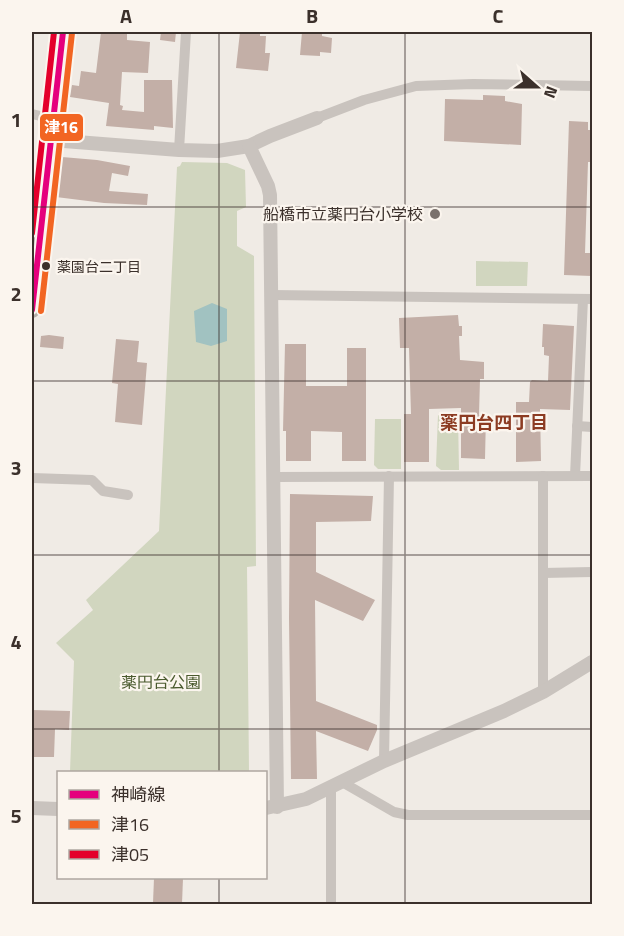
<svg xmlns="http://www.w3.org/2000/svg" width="624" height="936" viewBox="0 0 624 936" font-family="'Titillium Web','Noto Sans JP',sans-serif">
<rect width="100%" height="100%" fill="#f0ebe5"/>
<g fill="#d1d6bf">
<path d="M 182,162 L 227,163 L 245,170 L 246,207 L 237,211 L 237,246 L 254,256 L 256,566 L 247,567 L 249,772 L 70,772 L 74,661 L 56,643 L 93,610 L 86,600 L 159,531 L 177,167 L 180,166 Z"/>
<path d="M 476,261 L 528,262 L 527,286 L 476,286 Z"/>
<path d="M 438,415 L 458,416 L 459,470 L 441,470 L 436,466 Z"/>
<path d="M 375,419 L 401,419 L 401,469 L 378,469 L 374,465 Z"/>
</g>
<path fill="#a1c2c1" d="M 212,303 L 227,309 L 227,341 L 211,346 L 196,342 L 194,311 Z"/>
<g fill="#c3afa7">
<path d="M 101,32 L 127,32 L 127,40 L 150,42 L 148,73 L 122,72 L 120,105 L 123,106 L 122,110 L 144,112 L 144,80 L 172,80 L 173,128 L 154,126 L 154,130 L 106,126 L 109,103 L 70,97 L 72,85 L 79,86 L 81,71 L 96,73 Z"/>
<path d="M 161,32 L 176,32 L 175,42 L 160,40 Z"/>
<path d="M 240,32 L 260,32 L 260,36 L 266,36 L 265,53 L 270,53 L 268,71 L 236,68 Z"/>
<path d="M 302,32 L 322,32 L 322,36 L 332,38 L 331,53 L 320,52 L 320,56 L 300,55 Z"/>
<path d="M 483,95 L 505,96 L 505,101 L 522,104 L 521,145 L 444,141 L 445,99 L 483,100 Z"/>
<path d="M 569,121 L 588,122 L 588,130 L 592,130 L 592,162 L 588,162 L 585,253 L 592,253 L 592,276 L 564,275 Z"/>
<path d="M 62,157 L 97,160 L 130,166 L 128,176 L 112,173 L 109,191 L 148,194 L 147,205 L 104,203 L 56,197 Z"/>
<path d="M 458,315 L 459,326 L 462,326 L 462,336 L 459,336 L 460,360 L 484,362 L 484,379 L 480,379 L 479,415 L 486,415 L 485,459 L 461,458 L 461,408 L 429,409 L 429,462 L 404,462 L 404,414 L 411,414 L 409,348 L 400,348 L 399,318 Z"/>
<path d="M 543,324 L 574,326 L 570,410 L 540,409 L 541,461 L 516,462 L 516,402 L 529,402 L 530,382 L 532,380 L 548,381 L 549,356 L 544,355 L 544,347 L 542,347 Z"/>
<path d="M 49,335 L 64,337 L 63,349 L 40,347 L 41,336 Z"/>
<path d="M 116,339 L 139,341 L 137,362 L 147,363 L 142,425 L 115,422 L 118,384 L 112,383 Z"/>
<path d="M 285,344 L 306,344 L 306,386 L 347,386 L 347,348 L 366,348 L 366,461 L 342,461 L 342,432 L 311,431 L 311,461 L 286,461 L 286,431 L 283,431 Z"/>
<path d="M 290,494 L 373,496 L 371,521 L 316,522 L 316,572 L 375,600 L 363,621 L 315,600 L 316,701 L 377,725 L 377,730 L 368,751 L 316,731 L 317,779 L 291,779 L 289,618 Z"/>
<path d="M 32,710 L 70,711 L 69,730 L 55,729 L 54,757 L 32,757 Z"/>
<path d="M 154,878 L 183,878 L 182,904 L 153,903 Z"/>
</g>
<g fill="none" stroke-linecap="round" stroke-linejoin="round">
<g stroke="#c9c3be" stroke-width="10">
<path d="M 32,114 L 53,119"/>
<path d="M 317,118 L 364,100 L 416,86 L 473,84 L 592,86"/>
<path d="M 179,150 L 186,32"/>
<path d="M 272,295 L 592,299"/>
<path d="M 577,426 L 592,427"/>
<path d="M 575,476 L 583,299"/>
<path d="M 274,477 L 592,476"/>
<path d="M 32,478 L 92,480 L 103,491 L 128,495"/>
<path d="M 543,573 L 592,572"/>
<path d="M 543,692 L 543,476"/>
<path d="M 384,761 L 389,476"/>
<path d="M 342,782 L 394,812 L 408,815 L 592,815"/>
<path d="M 331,788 L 331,904"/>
</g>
<g stroke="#c9c3be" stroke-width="14">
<path d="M 51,140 L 179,150 L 217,151 L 249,146 L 270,136 L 317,118"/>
<path d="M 249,146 L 268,186 L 270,195 L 277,807"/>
<path d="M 32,808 L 58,809"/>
<path d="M 266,808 L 306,799 L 384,761 L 504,711 L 543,692 L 592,662"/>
</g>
<path stroke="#b4aea8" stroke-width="16" d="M 32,310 L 63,32"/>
<defs>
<path id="bus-1" d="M 32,310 L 63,32"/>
<path id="bus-2" d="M 41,311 L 72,33"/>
<path id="bus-3" d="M 32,233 L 54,32"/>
</defs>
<use href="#bus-1" stroke="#fbf5ee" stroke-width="10"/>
<use href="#bus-2" stroke="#fbf5ee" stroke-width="10"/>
<use href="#bus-3" stroke="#fbf5ee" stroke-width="10"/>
<use href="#bus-1" stroke="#e5007d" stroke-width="6"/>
<use href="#bus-2" stroke="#f26522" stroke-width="6"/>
<use href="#bus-3" stroke="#e4002b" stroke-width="6"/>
</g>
<path fill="none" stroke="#3b302b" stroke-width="1.5" stroke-opacity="0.55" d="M 219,32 L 219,772M 405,32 L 405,904M 32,207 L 592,207M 32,381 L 592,381M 32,555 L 592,555M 32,729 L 592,729M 219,878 L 219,904"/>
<circle fill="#7a716c" stroke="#fbf5ee" stroke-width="2" cx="435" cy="214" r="6"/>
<circle fill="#3b302b" stroke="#fbf5ee" stroke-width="2" cx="46" cy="266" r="5"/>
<g text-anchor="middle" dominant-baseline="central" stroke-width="4.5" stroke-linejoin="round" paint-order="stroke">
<g font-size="14" fill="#3b302b" stroke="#fbf5ee" text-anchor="start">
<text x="57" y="266">薬園台二丁目</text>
</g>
<g font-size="16" fill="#3b302b" stroke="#fbf5ee" text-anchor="end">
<text x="423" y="214">船橋市立薬円台小学校</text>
</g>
<g font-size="16" fill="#4a5a2e" stroke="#fbf5ee">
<text x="161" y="682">薬円台公園</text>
</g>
<g font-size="18" font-weight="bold" fill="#8c3b22" stroke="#fbf5ee">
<text x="494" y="422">薬円台四丁目</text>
</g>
</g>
<rect stroke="#fbf5ee" stroke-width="2" x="39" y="113" width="45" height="29" rx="6" fill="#f26522"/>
<g font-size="16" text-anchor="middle" font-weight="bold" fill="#fff">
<text x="61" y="133">津16</text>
</g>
<rect width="624" height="936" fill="none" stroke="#fbf5ee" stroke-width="66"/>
<rect x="57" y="771" width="210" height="108" fill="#fbf5ee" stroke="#aea6a0" stroke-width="1.5"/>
<rect x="69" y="790" width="30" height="9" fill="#e5007d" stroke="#aea6a0" stroke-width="1.5"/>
<text x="111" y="801" font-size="18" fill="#3b302b">神崎線</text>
<rect x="69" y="820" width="30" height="9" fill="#f26522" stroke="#aea6a0" stroke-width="1.5"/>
<text x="111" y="831" font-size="18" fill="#3b302b">津16</text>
<rect x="69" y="850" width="30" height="9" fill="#e4002b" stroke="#aea6a0" stroke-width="1.5"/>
<text x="111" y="861" font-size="18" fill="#3b302b">津05</text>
<g transform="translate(537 87) rotate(111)" stroke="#fbf5ee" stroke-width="4.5" paint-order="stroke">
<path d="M0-4.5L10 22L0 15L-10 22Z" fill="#3b302b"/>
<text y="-9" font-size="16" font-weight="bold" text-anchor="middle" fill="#3b302b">N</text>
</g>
<rect x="33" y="33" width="558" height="870" fill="none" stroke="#3b302b" stroke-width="2"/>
<g font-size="20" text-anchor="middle" font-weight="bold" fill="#3b302b">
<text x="126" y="23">A</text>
<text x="312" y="23">B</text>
<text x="498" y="23">C</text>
<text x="16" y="127">1</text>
<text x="16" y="301">2</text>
<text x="16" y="475">3</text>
<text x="16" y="649">4</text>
<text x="16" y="823">5</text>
</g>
</svg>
